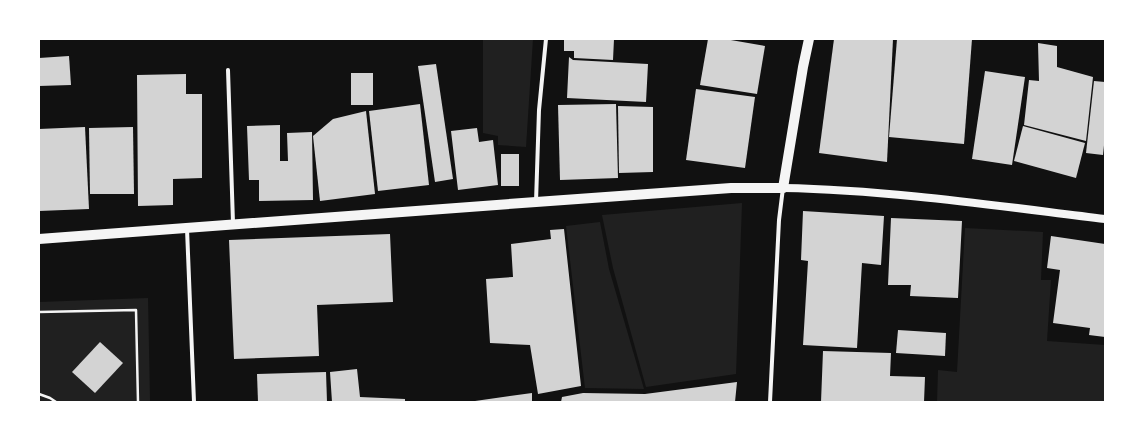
<svg xmlns="http://www.w3.org/2000/svg" width="1144" height="441" viewBox="0 0 1144 441" font-family="'Varela Round',sans-serif">
<rect width="100%" height="100%" fill="#111"/>
<g fill="#202020">
<path d="M 483,39 L 533,39 L 526,147 L 498,145 L 498,136 L 483,133 Z"/>
<path d="M 742,203 L 736,374 L 646,387 L 613,268 L 602,215 Z"/>
<path d="M 600,222 L 609,269 L 644,389 L 585,388 L 566,226 Z"/>
<path d="M 965,228 L 1043,232 L 1041,280 L 1051,280 L 1047,341 L 1105,345 L 1105,402 L 937,402 L 938,370 L 957,372 Z"/>
<path d="M 148,298 L 150,402 L 39,402 L 39,302 Z"/>
</g>
<g fill="#d3d3d3">
<path d="M 564,39 L 614,39 L 613,60 L 574,58 L 574,51 L 564,51 Z"/>
<path d="M 708,39 L 725,39 L 765,46 L 757,94 L 700,85 Z"/>
<path d="M 834,39 L 893,39 L 887,162 L 819,153 Z"/>
<path d="M 897,39 L 972,39 L 964,144 L 889,137 Z"/>
<path d="M 1038,43 L 1057,46 L 1057,67 L 1093,77 L 1086,141 L 1024,125 L 1029,80 L 1039,81 Z"/>
<path d="M 69,56 L 71,85 L 39,86 L 39,58 Z"/>
<path d="M 569,57 L 573,60 L 648,64 L 646,102 L 567,98 Z"/>
<path d="M 436,64 L 453,179 L 435,182 L 418,66 Z"/>
<path d="M 985,71 L 1025,77 L 1012,165 L 972,159 Z"/>
<rect x="351" y="73" width="22" height="32"/>
<path d="M 186,74 L 186,94 L 202,94 L 202,178 L 173,179 L 173,205 L 138,206 L 137,75 Z"/>
<path d="M 1094,81 L 1105,82 L 1105,136 L 1103,155 L 1086,153 Z"/>
<path d="M 696,89 L 755,97 L 745,168 L 686,160 Z"/>
<path d="M 420,104 L 429,185 L 378,191 L 369,111 Z"/>
<path d="M 616,104 L 618,178 L 560,180 L 558,105 Z"/>
<path d="M 618,106 L 653,107 L 653,172 L 619,173 Z"/>
<path d="M 366,111 L 375,194 L 320,201 L 313,136 L 333,119 Z"/>
<path d="M 280,125 L 280,161 L 288,161 L 287,133 L 312,132 L 313,200 L 259,201 L 259,180 L 249,180 L 247,126 Z"/>
<path d="M 1023,126 L 1085,143 L 1076,178 L 1014,161 Z"/>
<path d="M 85,127 L 89,209 L 39,211 L 39,129 Z"/>
<path d="M 133,127 L 134,194 L 90,194 L 89,128 Z"/>
<path d="M 477,128 L 479,142 L 493,140 L 498,185 L 458,190 L 451,131 Z"/>
<rect x="501" y="154" width="18" height="32"/>
<path d="M 803,211 L 884,216 L 881,265 L 862,263 L 857,348 L 803,345 L 808,261 L 801,260 Z"/>
<path d="M 891,218 L 962,221 L 958,298 L 910,296 L 911,285 L 888,285 Z"/>
<path d="M 564,229 L 581,386 L 538,394 L 530,345 L 490,343 L 486,279 L 513,277 L 511,244 L 551,239 L 550,230 Z"/>
<path d="M 390,234 L 393,302 L 317,305 L 319,356 L 234,359 L 229,240 Z"/>
<path d="M 1051,236 L 1105,244 L 1105,337 L 1089,335 L 1090,328 L 1053,323 L 1060,270 L 1047,268 Z"/>
<path d="M 898,330 L 946,333 L 945,356 L 896,353 Z"/>
<path d="M 100,342 L 123,363 L 95,393 L 72,372 Z"/>
<path d="M 823,351 L 891,353 L 890,376 L 925,377 L 924,402 L 821,402 Z"/>
<path d="M 357,369 L 360,397 L 405,399 L 405,402 L 332,402 L 330,372 Z"/>
<path d="M 326,372 L 327,402 L 258,402 L 257,374 Z"/>
<path d="M 737,382 L 735,402 L 561,402 L 562,397 L 583,393 L 645,394 Z"/>
<path d="M 532,393 L 532,402 L 475,402 L 475,401 Z"/>
</g>
<g fill="none" stroke-linecap="round" stroke-linejoin="round">
<g stroke="#f5f5f5" stroke-width="2.5">
<path d="M 39,312 L 136,310 L 138,402"/>
<path d="M 39,394 L 50,398 L 56,402"/>
</g>
<g stroke="#f5f5f5" stroke-width="4">
<path d="M 228,70 L 233,223"/>
<path d="M 536,202 L 539,110 L 546,39"/>
<path d="M 187,229 L 194,402"/>
<path d="M 770,402 L 779,220 L 783,188"/>
</g>
<path stroke="#f5f5f5" stroke-width="8" d="M 783,188 C 891,190 998,206 1105,219"/>
<path stroke="#f5f5f5" stroke-width="10" d="M 39,239 L 536,202 L 731,188 L 783,188 L 803,67 L 809,39"/>
</g>
<rect width="1144" height="441" fill="none" stroke="#ffffff" stroke-width="80"/>
</svg>
